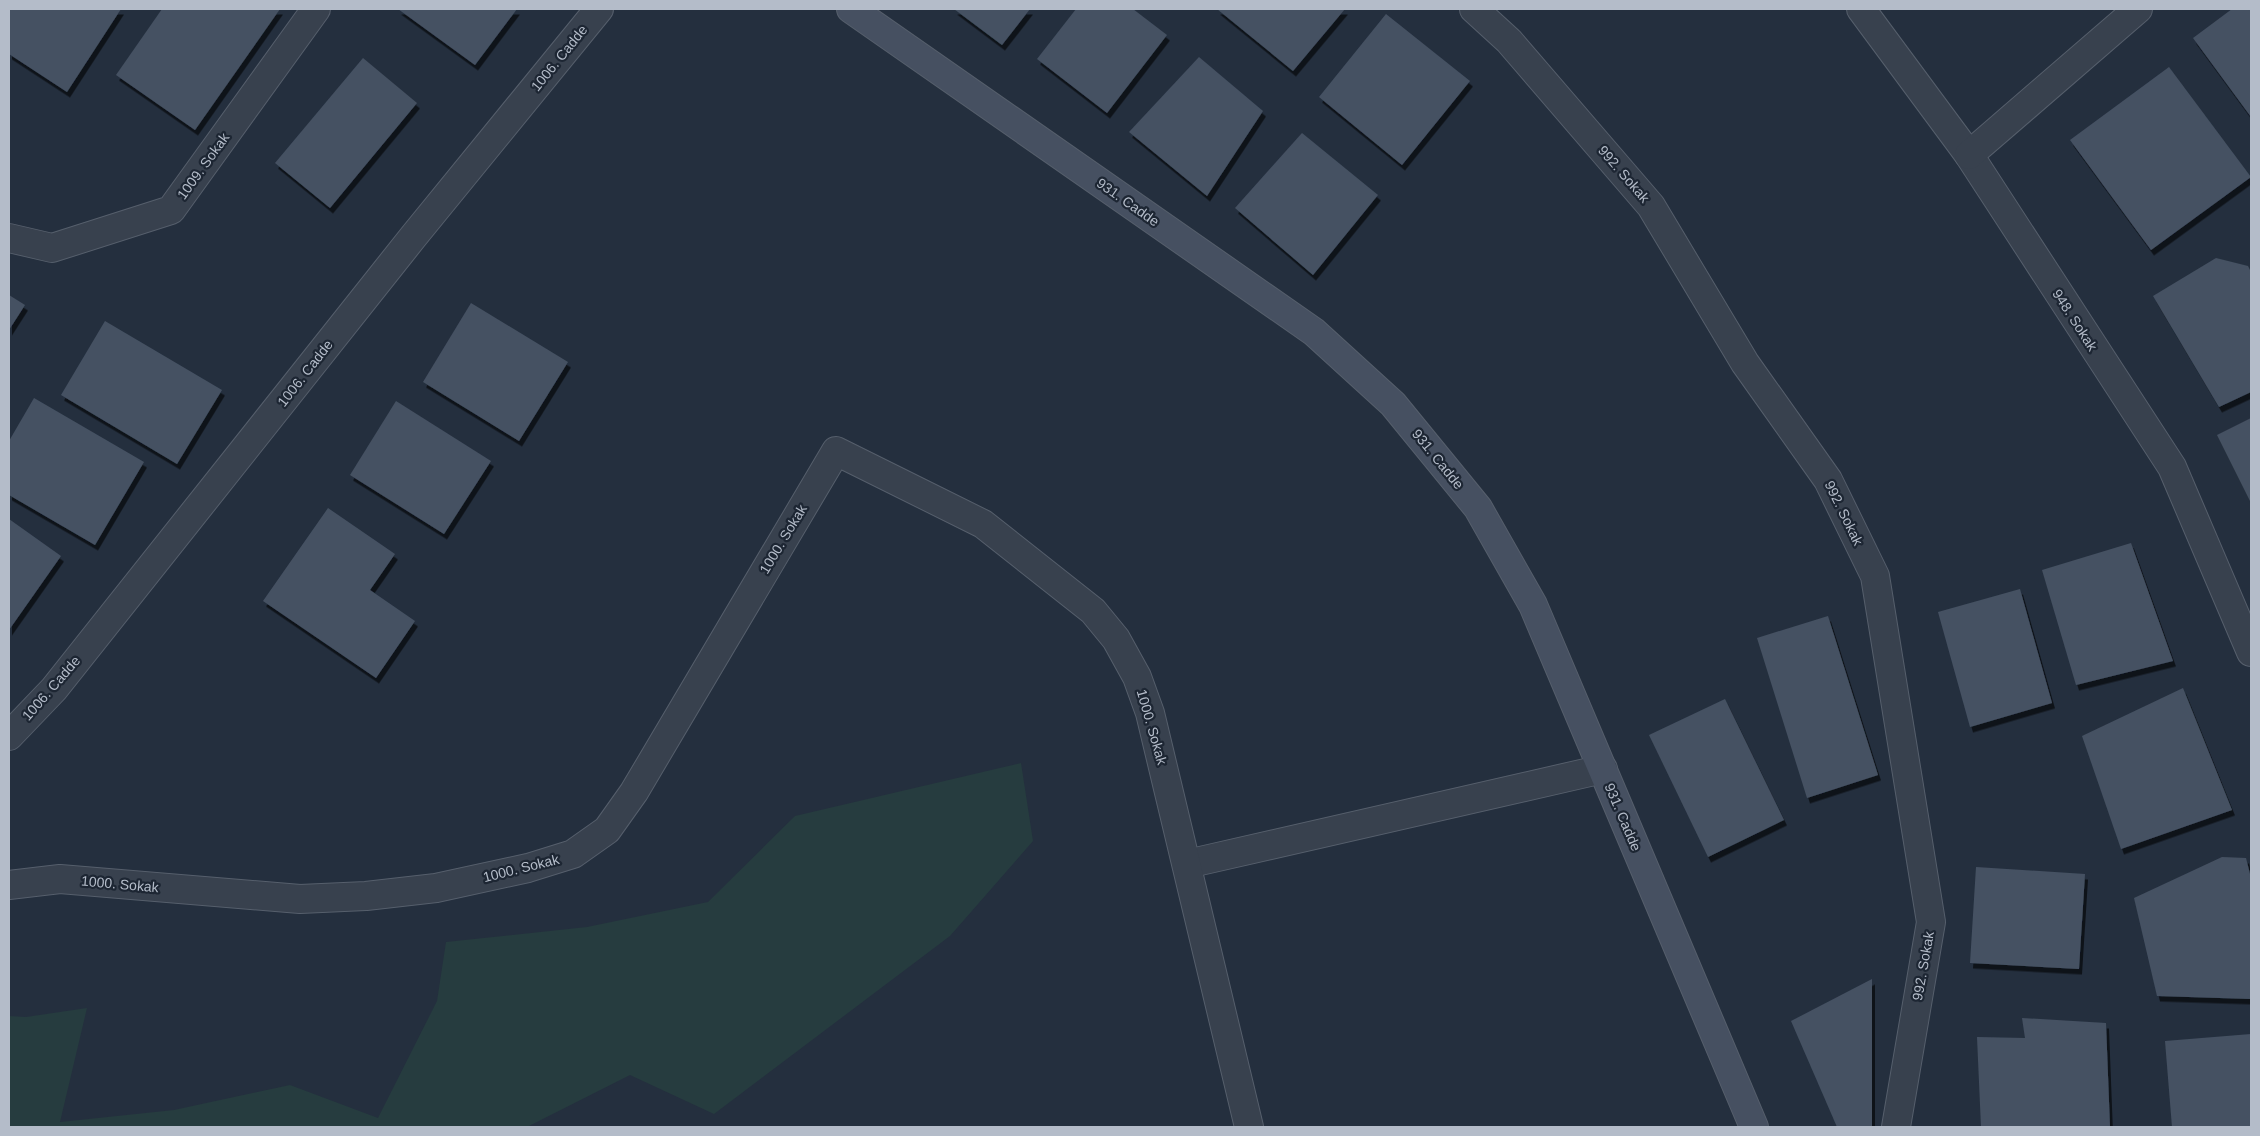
<svg xmlns="http://www.w3.org/2000/svg" width="2260" height="1136" viewBox="0 0 2260 1136" font-family="Arial,sans-serif">
<defs>
<filter id="shadow"><feDropShadow dx="3" dy="5.5" stdDeviation="0" flood-color="#0009"/></filter>
</defs>
<rect width="100%" height="100%" fill="#242f3e"/>
<path fill="#263c3f" d="M 1021,763 L 1033,841 L 950,936 L 714,1114 L 630,1075 L 527,1127 L 9,1127 L 9,1016 L 26,1017 L 87,1008 L 60,1122 L 174,1110 L 290,1085 L 378,1118 L 437,1001 L 446,942 L 587,927 L 708,902 L 795,816 Z"/>
<g fill="#455162" filter="url(#shadow)">
<path d="M 9,9 L 121,9 L 67,92 L 9,54 Z"/>
<path d="M 162,9 L 280,9 L 195,130 L 116,75 Z"/>
<path d="M 398,9 L 517,9 L 475,65 Z"/>
<path d="M 954,9 L 1030,9 L 1002,45 Z"/>
<path d="M 1076,9 L 1133,9 L 1167,35 L 1107,113 L 1037,59 Z"/>
<path d="M 1217,9 L 1345,9 L 1293,71 Z"/>
<path d="M 2232,9 L 2251,9 L 2251,117 L 2193,38 Z"/>
<path d="M 1386,14 L 1470,81 L 1402,165 L 1319,97 Z"/>
<path d="M 1199,57 L 1263,111 L 1207,196 L 1129,132 Z"/>
<path d="M 363,58 L 417,103 L 330,208 L 275,163 Z"/>
<path d="M 2169,67 L 2251,177 L 2151,250 L 2070,140 Z"/>
<path d="M 1302,133 L 1378,195 L 1313,275 L 1235,208 Z"/>
<path d="M 2216,258 L 2248,266 L 2251,272 L 2251,392 L 2219,407 L 2153,296 Z"/>
<path d="M 9,295 L 25,305 L 9,330 Z"/>
<path d="M 471,303 L 568,362 L 519,441 L 423,382 Z"/>
<path d="M 105,321 L 222,390 L 177,464 L 61,395 Z"/>
<path d="M 34,398 L 144,462 L 95,545 L 9,495 L 9,441 Z"/>
<path d="M 396,401 L 491,461 L 444,534 L 350,475 Z"/>
<path d="M 2251,418 L 2251,503 L 2217,435 Z"/>
<path d="M 328,508 L 395,554 L 370,590 L 415,621 L 376,678 L 263,601 Z"/>
<path d="M 9,519 L 61,556 L 9,630 Z"/>
<path d="M 2131,543 L 2173,661 L 2076,685 L 2042,570 Z"/>
<path d="M 2020,589 L 2052,703 L 1970,727 L 1938,612 Z"/>
<path d="M 1828,616 L 1878,775 L 1807,798 L 1757,638 Z"/>
<path d="M 2183,688 L 2232,810 L 2121,849 L 2082,736 Z"/>
<path d="M 1725,699 L 1784,820 L 1708,857 L 1649,735 Z"/>
<path d="M 2222,857 L 2246,858 L 2251,878 L 2251,999 L 2157,996 L 2134,898 Z"/>
<path d="M 1976,867 L 2085,874 L 2079,969 L 1970,963 Z"/>
<path d="M 1872,979 L 1872,1127 L 1837,1127 L 1791,1021 Z"/>
<path d="M 2022,1018 L 2106,1023 L 2110,1127 L 1981,1127 L 1977,1037 L 2025,1038 Z"/>
<path d="M 2251,1034 L 2251,1127 L 2172,1127 L 2165,1041 Z"/>
</g>
<g fill="none" stroke-linecap="round" stroke-linejoin="round">
<defs>
<g id="street">
<path d="M 1474,9 L 1509,41 L 1651,206 L 1745,363 L 1828,480 L 1875,576 L 1931,922 L 1896,1127"/>
<path d="M 1861,9 L 1969,155 L 2172,467 L 2251,652"/>
<path d="M 1969,155 L 2138,9"/>
<path d="M 9,238 L 52,248 L 171,210 L 316,9"/>
<path d="M 9,736 L 54,689 L 413,237 L 599,9"/>
<path d="M 1187,864 L 1603,769"/>
<path d="M 9,885 L 60,879 L 300,899 L 366,896 L 436,888 L 528,868 L 573,854 L 607,830 L 634,792 L 836,451 L 983,524 L 1093,611 L 1116,639 L 1137,677 L 1150,713 L 1249,1127"/>
</g>
<path id="secondary" d="M 851,9 L 1314,332 L 1393,404 L 1478,508 L 1533,605 L 1754,1127"/>
</defs>
<use href="#street" stroke="#565f6c" stroke-width="30"/>
<use href="#secondary" stroke="#565f6c" stroke-width="30"/>
<use href="#street" stroke="#38414e" stroke-width="28"/>
<use href="#secondary" stroke="#465061" stroke-width="28"/>
</g>
<g text-anchor="middle" dominant-baseline="central" stroke-width="4.5" stroke-linejoin="round" paint-order="stroke">
<g font-size="14" fill="#b4bcc9" stroke="#1d2633">
<text transform="translate(559 58) rotate(-51)">1006. Cadde</text>
<text transform="translate(203 166) rotate(-54)">1009. Sokak</text>
<text transform="translate(1624 174) rotate(49)">992. Sokak</text>
<text transform="translate(1128 202) rotate(35)">931. Cadde</text>
<text transform="translate(2075 320) rotate(57)">948. Sokak</text>
<text transform="translate(305 373) rotate(-52)">1006. Cadde</text>
<text transform="translate(1438 459) rotate(51)">931. Cadde</text>
<text transform="translate(1844 513) rotate(64)">992. Sokak</text>
<text transform="translate(783 539) rotate(-59)">1000. Sokak</text>
<text transform="translate(51 688) rotate(-49)">1006. Cadde</text>
<text transform="translate(1152 727) rotate(74)">1000. Sokak</text>
<text transform="translate(1623 817) rotate(67)">931. Cadde</text>
<text transform="translate(521 868) rotate(-14)">1000. Sokak</text>
<text transform="translate(120 884) rotate(5)">1000. Sokak</text>
<text transform="translate(1923 966) rotate(-80)">992. Sokak</text>
</g>
</g>
<rect width="2260" height="1136" fill="none" stroke="#b4bcc9" stroke-width="20"/>
</svg>
